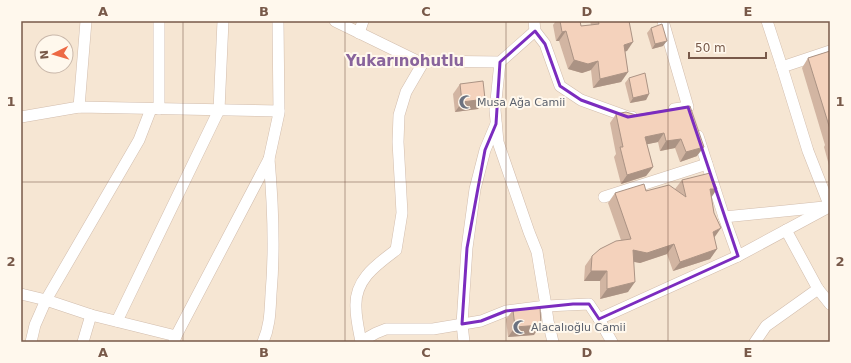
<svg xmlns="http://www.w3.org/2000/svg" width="851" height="363" viewBox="0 0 851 363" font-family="'DejaVu Sans',sans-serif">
<rect width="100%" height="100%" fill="#fdf4e6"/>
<path fill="#f6e6d3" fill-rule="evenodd" d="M 21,21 L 830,21 L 830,342 L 21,342 ZM 42,42 L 66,42 L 66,66 L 42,66 Z"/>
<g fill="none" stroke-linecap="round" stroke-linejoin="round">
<defs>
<g id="minor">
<path d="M 159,21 L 159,109"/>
<path d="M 335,21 L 417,61 L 500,62 L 535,31"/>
<path d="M 534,21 L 535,31 L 545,44 L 560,86 L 581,100 L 628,117 L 632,117"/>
<path d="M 663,21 L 688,107 L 674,109"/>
<path d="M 767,21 L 782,67"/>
<path d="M 359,33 L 363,21"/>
<path d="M 830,51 L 782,67 L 808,151 L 830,207"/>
<path d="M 79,107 L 86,21"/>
<path d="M 21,117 L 79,107 L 279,111"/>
<path d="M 707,164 L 724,217 L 824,207"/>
<path d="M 604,197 L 707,164 L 698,136"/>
<path d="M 724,217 L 738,256"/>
<path d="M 786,230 L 818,289 L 830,304"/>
<path d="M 21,294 L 46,300 L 91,315 L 176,336"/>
<path d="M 599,319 L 612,342"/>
<path d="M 117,321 L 219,110 L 223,21"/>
<path d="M 31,342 L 35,325 L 46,300 L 139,140 L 151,109"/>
<path d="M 83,342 L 91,315"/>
<path d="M 174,342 L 176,336 L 269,159 L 279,113 L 278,21"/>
<path d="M 263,342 C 270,326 270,312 271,294 C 275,249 273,204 269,159"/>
<path d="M 361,342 C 359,331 356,319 356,308 C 354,280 376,265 396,250 L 402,213 L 398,142 L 399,115 L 406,92 L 424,61"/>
<path d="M 363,342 L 367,338 L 376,333 L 386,329 L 433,329 L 481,321 L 506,311 L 546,306 L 537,252 L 529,232 L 498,142 L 495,110 L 500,62"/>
<path d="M 464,342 L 462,324 L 467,248 L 475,189 L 485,150 L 496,124"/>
<path d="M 553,342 L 548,321 L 546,306 L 589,304 L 599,319 L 738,256 L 829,207"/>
<path d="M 755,342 L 766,326 L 818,289"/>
</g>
</defs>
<use href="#minor" stroke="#d2bdad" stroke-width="12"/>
<use href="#minor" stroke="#fff" stroke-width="11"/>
</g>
<g fill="#d2b5a2">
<path d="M 556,21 L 580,21 L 581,26 L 591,25 L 590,21 L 629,21 L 627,51 L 625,51 L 628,72 L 621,82 L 593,88 L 591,70 L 582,73 L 568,69 L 559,41 L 556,41 L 553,25 Z"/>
<path d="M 651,28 L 663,46 L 652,49 L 647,33 Z"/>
<path d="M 830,51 L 830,169 L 824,147 L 825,145 L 802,68 L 808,58 Z"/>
<path d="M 629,78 L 649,94 L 646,100 L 630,103 L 625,83 Z"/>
<path d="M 460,84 L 485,99 L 478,109 L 455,112 L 453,94 Z"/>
<path d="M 690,106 L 697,156 L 680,162 L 675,148 L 660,151 L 658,142 L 647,144 L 653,167 L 646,176 L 621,184 L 614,157 L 616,154 L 610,123 L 616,114 L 636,115 Z"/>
<path d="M 682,180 L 711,197 L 714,238 L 717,249 L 710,259 L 673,271 L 667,254 L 640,263 L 634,262 L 628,292 L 600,299 L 600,281 L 584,281 L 585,266 L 592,256 L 621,240 L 608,203 L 615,193 L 675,189 Z"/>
<path d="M 513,310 L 534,335 L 508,337 L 506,319 Z"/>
</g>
<g fill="#ab9384">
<path d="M 566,31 L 559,41 L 556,41 L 562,32 Z"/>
<path d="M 667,41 L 663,46 L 652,49 L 655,44 Z"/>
<path d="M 633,42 L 627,51 L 618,54 L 624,45 Z"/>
<path d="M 574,60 L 598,61 L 591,70 L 582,73 L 568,69 Z"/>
<path d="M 628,72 L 621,82 L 593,88 L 600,79 Z"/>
<path d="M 649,94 L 646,100 L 630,103 L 633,98 Z"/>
<path d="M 485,99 L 478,109 L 455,112 L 462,102 Z"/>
<path d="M 664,133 L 658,142 L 639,146 L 645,137 Z"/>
<path d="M 681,139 L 675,148 L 660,151 L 666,141 Z"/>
<path d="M 704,147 L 697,156 L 680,162 L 686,152 Z"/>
<path d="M 653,167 L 646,176 L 621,184 L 627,175 Z"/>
<path d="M 710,189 L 717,189 L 711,198 Z"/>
<path d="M 721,228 L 714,238 L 713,232 Z"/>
<path d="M 674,244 L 667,254 L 640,263 L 626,260 L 633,250 Z"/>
<path d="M 717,249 L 710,259 L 673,271 L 680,262 Z"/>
<path d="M 591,271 L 607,271 L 600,281 L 584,281 Z"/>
<path d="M 635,282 L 628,292 L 600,299 L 607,289 Z"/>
<path d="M 541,325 L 534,335 L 508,337 L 515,327 Z"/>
</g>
<g fill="#f4d2bc" stroke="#ab9384">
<path d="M 560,21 L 580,21 L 581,26 L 599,24 L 598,21 L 629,21 L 633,42 L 624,45 L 628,72 L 600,79 L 598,61 L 588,64 L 574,60 L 566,31 L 562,32 Z"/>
<path d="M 662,24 L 667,41 L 655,44 L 651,28 Z"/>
<path d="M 830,51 L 830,129 L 808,58 Z"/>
<path d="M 645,73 L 649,94 L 633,98 L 629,78 Z"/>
<path d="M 483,81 L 485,99 L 462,102 L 460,84 Z"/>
<path d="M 690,106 L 704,147 L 686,152 L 681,139 L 666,141 L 664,133 L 645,137 L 653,167 L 627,175 L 620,147 L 623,147 L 616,114 L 626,112 L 636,115 Z"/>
<path d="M 710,173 L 717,189 L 710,189 L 714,213 L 721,228 L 713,232 L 717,249 L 680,262 L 674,244 L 647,253 L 633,250 L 635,282 L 607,289 L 607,271 L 591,271 L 592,256 L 600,249 L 616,241 L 631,239 L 615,193 L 644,184 L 646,191 L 669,185 L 686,197 L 682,180 Z"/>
<path d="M 540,307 L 541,325 L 515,327 L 513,310 Z"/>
</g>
<path fill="none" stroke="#7b2cbf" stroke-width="3" stroke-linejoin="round" d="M 535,31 L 545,44 L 560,86 L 581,100 L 628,117 L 688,107 L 738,256 L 599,319 L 589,304 L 573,304 L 506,311 L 481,321 L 462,324 L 467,248 L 485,150 L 496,124 L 500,62 Z"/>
<path fill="none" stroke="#785949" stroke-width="1" stroke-opacity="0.55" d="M 183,21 L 183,342M 345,21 L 345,342M 506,21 L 506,342M 668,21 L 668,342M 21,182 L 830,182"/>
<defs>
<symbol id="mosque-bare" viewBox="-9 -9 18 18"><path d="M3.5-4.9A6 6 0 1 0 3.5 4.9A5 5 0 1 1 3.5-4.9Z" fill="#6b7280" stroke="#fff8ed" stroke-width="2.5" paint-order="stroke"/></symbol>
</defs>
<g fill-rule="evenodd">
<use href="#mosque-bare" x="456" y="92" width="20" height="20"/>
<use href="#mosque-bare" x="510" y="317" width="20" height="20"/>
</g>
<g text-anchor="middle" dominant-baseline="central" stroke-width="4" stroke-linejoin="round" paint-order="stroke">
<g font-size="11" fill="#5b616d" stroke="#fff8ed" text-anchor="start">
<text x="477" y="102">Musa Ağa Camii</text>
<text x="531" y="327">Alacalıoğlu Camii</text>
</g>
<g font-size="15" font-weight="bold" fill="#89649c" stroke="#fff8ed">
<text x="405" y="61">Yukarınohutlu</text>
</g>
</g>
<rect width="851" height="363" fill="none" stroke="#fff8ed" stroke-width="44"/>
<g transform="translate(54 54) rotate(265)"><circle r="19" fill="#fff8ed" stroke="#c9b8ab"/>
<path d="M0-3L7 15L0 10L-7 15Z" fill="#ed6944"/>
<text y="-6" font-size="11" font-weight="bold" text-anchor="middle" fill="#785949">N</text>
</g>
<path d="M689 52v6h77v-6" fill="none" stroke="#785949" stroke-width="2"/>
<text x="695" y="52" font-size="12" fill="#785949" stroke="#fff8ed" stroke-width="3" paint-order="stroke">50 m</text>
<rect x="22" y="22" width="807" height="319" fill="none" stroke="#785949" stroke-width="1.5"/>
<g font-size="13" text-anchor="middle" font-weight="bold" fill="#785949">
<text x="103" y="16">A</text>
<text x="264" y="16">B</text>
<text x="426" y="16">C</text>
<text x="587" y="16">D</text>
<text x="748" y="16">E</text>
<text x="11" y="106">1</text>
<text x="840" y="106">1</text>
<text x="11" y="266">2</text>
<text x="840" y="266">2</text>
<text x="103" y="357">A</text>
<text x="264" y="357">B</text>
<text x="426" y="357">C</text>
<text x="587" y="357">D</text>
<text x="748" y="357">E</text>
</g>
</svg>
